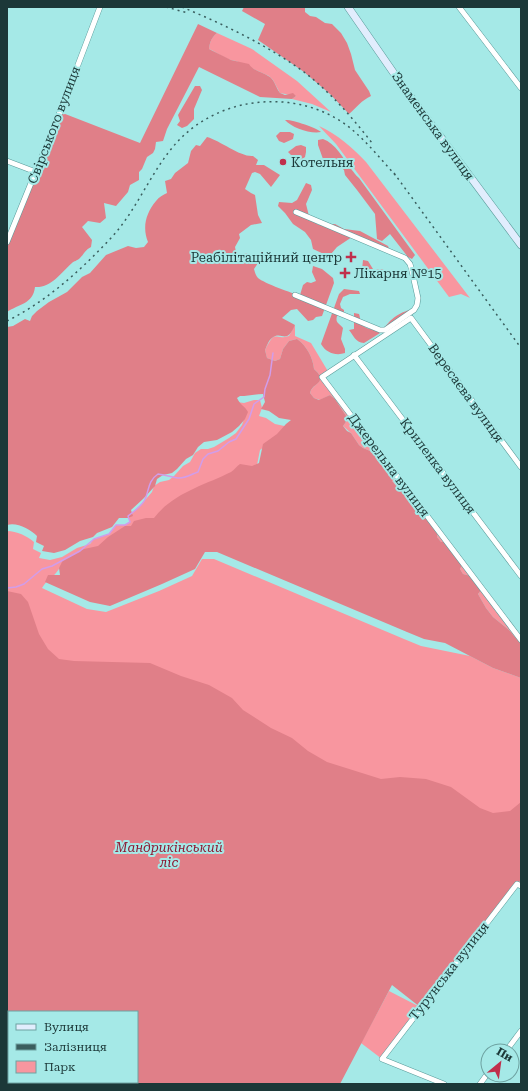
<svg xmlns="http://www.w3.org/2000/svg" width="528" height="1091" viewBox="0 0 528 1091" font-family="'Roboto Serif',serif">
<rect width="100%" height="100%" fill="#a5e9e7"/>
<g fill="#f8969f">
<path d="M 217,33 L 252,49 L 297,81 L 331,112 L 312,104 L 292,99 L 296,96 L 280,93 L 273,80 L 269,76 L 236,61 C 225,60 219,53 209,49 C 210,42 211,38 217,33 Z"/>
<path d="M 319,126 C 337,134 352,147 366,162 L 470,298 L 461,294 L 449,297 L 336,144 Z"/>
<path d="M 295,325 L 295,336 L 311,343 L 329,373 L 322,378 L 521,640 L 521,644 L 509,630 L 493,617 L 486,608 L 478,594 L 482,589 L 475,580 L 471,576 L 463,574 L 460,569 L 462,565 L 446,542 L 441,542 L 437,537 L 438,532 L 410,493 L 398,488 L 392,481 L 393,473 L 375,453 L 363,448 L 359,445 L 351,433 L 343,426 L 348,419 L 335,399 L 330,395 L 320,400 L 314,398 L 310,393 C 312,386 319,384 321,378 L 318,373 L 314,369 C 313,358 307,346 297,339 L 289,341 L 283,349 L 280,359 L 275,361 L 267,358 L 265,350 C 276,328 274,341 289,336 Z"/>
<path d="M 254,400 L 260,400 L 262,408 L 259,416 L 266,418 L 275,424 L 289,427 L 260,450 L 256,470 L 160,515 L 128,533 L 60,567 C 55,577 47,579 42,588 L 87,609 L 106,612 L 159,591 L 192,576 L 202,559 L 214,559 L 404,639 L 421,646 L 470,656 L 493,668 L 521,678 L 521,804 L 506,818 L 378,785 L 56,665 L 7,599 L 7,531 C 17,531 27,536 34,542 L 33,549 L 41,553 L 39,558 L 50,560 L 62,557 L 77,548 L 90,544 L 94,539 L 109,534 L 116,525 L 125,525 L 130,522 L 128,516 L 140,506 L 152,492 L 154,486 L 160,482 L 169,480 L 174,476 L 183,466 L 190,462 L 195,453 L 201,449 L 208,449 L 214,447 L 229,438 L 236,433 L 242,425 L 244,419 L 237,402 L 244,403 Z"/>
<path d="M 389,991 L 420,1007 L 382,1059 L 361,1043 Z"/>
</g>
<g fill="#e07f88" fill-rule="evenodd">
<path d="M 244,7 L 305,7 L 305,12 L 310,16 L 316,17 L 325,23 L 332,24 L 341,33 L 347,43 L 351,54 L 355,70 L 369,91 L 371,96 C 362,100 356,108 349,114 L 330,94 L 304,72 L 258,40 L 265,24 L 242,11 Z"/>
<path d="M 198,24 L 217,33 C 211,38 210,42 209,49 L 231,60 L 249,64 C 253,71 263,72 270,77 C 275,81 276,88 280,93 L 285,95 L 293,93 L 296,96 L 292,99 L 260,97 L 199,67 L 167,129 L 163,141 L 156,142 L 155,149 L 153,153 L 147,157 L 142,169 L 139,172 L 139,180 L 130,185 L 128,192 L 116,206 L 104,203 L 106,218 L 100,223 L 88,221 L 82,227 L 92,240 L 91,247 C 84,251 85,253 80,258 C 77,261 74,261 72,263 C 61,273 51,288 35,287 C 33,304 19,304 7,312 L 7,242 L 60,112 L 140,143 Z"/>
<path d="M 195,86 L 200,86 L 202,90 L 194,109 L 194,119 L 187,126 L 182,128 L 177,125 L 180,121 L 178,115 Z"/>
<path d="M 285,120 C 291,119 317,128 321,132 C 310,134 292,128 285,120 Z"/>
<path d="M 280,132 L 290,132 L 294,134 L 293,139 L 284,143 L 279,141 L 276,136 Z"/>
<path d="M 207,137 C 221,141 240,157 253,156 L 258,160 L 256,165 L 264,165 L 280,175 L 271,187 L 260,174 L 255,172 L 252,173 L 245,189 L 251,193 L 255,195 L 258,215 L 262,223 L 251,225 L 239,234 L 240,238 L 235,247 L 236,252 L 240,255 L 244,253 L 254,255 L 263,252 L 262,257 L 254,269 C 255,273 256,276 258,278 C 264,283 293,294 300,295 L 303,285 L 307,282 L 311,283 L 316,281 L 312,272 L 313,266 L 322,269 L 333,278 L 334,283 L 322,316 L 316,317 L 313,320 L 308,321 L 297,309 L 291,310 L 282,318 L 295,325 C 286,346 282,330 272,338 C 268,341 267,346 265,350 L 267,358 L 275,361 L 280,359 L 283,349 L 289,341 L 297,339 C 307,346 313,358 314,369 L 318,373 L 321,378 C 319,385 312,385 310,393 L 314,398 L 319,400 L 330,395 L 335,399 L 348,419 L 343,426 L 347,431 L 351,433 L 359,445 L 363,448 L 375,453 L 393,473 L 392,481 L 398,488 L 410,493 L 438,532 L 437,537 L 441,542 L 446,542 L 462,565 L 460,569 L 463,574 L 471,576 L 482,589 L 478,594 L 486,608 L 493,617 L 509,630 L 521,644 L 521,678 L 493,668 L 445,643 L 424,639 L 407,632 L 217,552 L 205,552 L 195,569 L 162,584 L 110,606 L 90,602 L 45,582 L 48,575 L 60,575 L 59,568 L 63,560 L 84,549 L 98,546 L 108,537 L 125,526 L 131,526 L 134,521 L 146,518 L 154,518 C 173,493 205,485 231,472 C 234,470 237,466 240,464 L 252,466 L 259,463 L 263,444 L 277,434 L 286,424 L 291,420 L 279,418 L 269,411 L 261,409 L 265,402 L 263,394 C 255,394 248,396 240,396 L 237,398 C 240,405 245,406 248,412 L 245,419 L 239,426 L 232,432 L 217,440 L 204,442 L 198,447 L 193,455 L 186,459 L 177,469 L 172,473 L 163,475 L 157,479 L 155,486 L 143,499 L 131,510 L 133,516 L 128,518 L 119,518 L 112,527 L 97,533 L 93,537 L 80,541 L 65,550 L 54,553 L 42,551 L 44,546 L 36,542 L 37,536 C 30,529 17,522 7,525 L 7,327 L 13,326 L 25,319 L 30,321 L 32,316 L 37,311 L 49,302 L 67,292 L 82,277 L 90,273 L 106,255 L 128,246 L 136,248 L 144,247 L 148,242 C 142,227 146,213 156,201 C 159,197 163,195 167,193 L 165,181 L 171,179 L 175,173 L 188,163 L 191,151 L 196,145 L 200,146 Z"/>
<path d="M 323,139 C 335,143 344,159 351,169 C 354,172 355,175 359,178 L 415,255 L 412,259 L 408,257 L 390,234 L 382,241 L 377,239 L 375,214 L 357,190 L 345,175 L 344,170 L 333,159 L 323,159 L 318,145 L 318,140 Z"/>
<path d="M 301,145 L 306,147 L 306,152 L 305,157 L 301,160 L 297,156 L 292,156 L 288,152 L 296,146 Z"/>
<path d="M 306,183 L 311,185 L 312,190 L 306,204 L 310,220 L 319,225 L 335,224 L 344,229 L 360,231 L 388,246 L 390,251 L 355,235 L 337,247 L 331,254 L 326,255 L 313,249 L 311,240 L 305,232 L 293,224 L 285,213 L 278,206 L 279,202 L 292,203 L 297,200 Z"/>
<path d="M 363,260 L 368,261 L 373,269 L 384,269 L 386,273 L 383,277 L 378,279 L 362,270 Z"/>
<path d="M 344,289 L 359,291 L 360,294 L 350,294 L 343,297 L 340,304 L 341,308 L 344,310 L 344,313 L 337,316 C 335,323 339,323 343,328 L 341,339 L 345,349 L 345,353 C 336,356 326,353 321,344 L 339,294 Z"/>
<path d="M 410,310 L 409,315 L 364,343 C 355,342 354,336 349,330 L 354,329 L 354,313 L 359,314 C 360,316 360,321 361,323 C 363,329 376,331 381,329 C 385,328 387,324 390,321 C 395,316 404,311 410,310 Z"/>
<path d="M 7,591 L 21,594 L 28,602 L 39,634 L 48,649 L 59,659 L 74,661 L 150,663 L 181,676 L 209,685 L 232,698 L 243,710 L 271,728 L 292,738 L 308,751 L 327,762 L 381,779 L 400,777 L 426,779 L 451,787 L 480,808 L 493,813 L 510,811 L 521,802 L 521,880 L 420,1007 L 392,985 L 340,1084 L 7,1084 ZM 9,1012 L 137,1012 L 137,1082 L 9,1082 Z"/>
</g>
<g fill="none" stroke-linecap="round" stroke-linejoin="round">
<path stroke="#d19dea" stroke-width="1.5" d="M 7,588 L 16,587 L 24,584 L 42,569 L 52,566 L 80,551 L 94,539 L 109,534 L 116,525 L 125,525 L 130,522 L 128,516 C 134,511 144,505 146,497 C 149,488 149,480 158,474 C 166,475 172,477 178,478 C 184,479 192,474 198,472 L 203,459 L 208,454 L 218,451 L 229,442 L 236,439 L 249,419 L 254,404 L 264,397 L 265,389 L 270,375 L 273,353"/>
<defs>
<g id="minor">
<path d="M 459,7 L 521,88"/>
<path d="M 7,161 L 36,172"/>
<path d="M 7,242 L 60,112 L 100,7"/>
<path d="M 295,295 L 380,330 L 385,330 L 414,310 L 417,305 L 418,298 L 412,271 L 410,264 L 405,258 L 296,212"/>
<path d="M 354,355 L 521,576"/>
<path d="M 521,467 L 411,318 L 322,377 L 521,640"/>
<path d="M 506,1051 L 521,1031"/>
<path d="M 444,1084 L 382,1059 L 517,884 L 521,886"/>
<path d="M 480,1084 L 488,1073"/>
</g>
<path id="secondary" d="M 348,7 L 402,85 L 521,245"/>
</defs>
<use href="#minor" stroke="#599b9a" stroke-width="6"/>
<use href="#secondary" stroke="#599b9a" stroke-width="8"/>
<use href="#minor" stroke="#fff" stroke-width="5"/>
<use href="#secondary" stroke="#e1edfd" stroke-width="7"/>
<g stroke="#3a5e5e" stroke-width="1.5" stroke-dasharray="2 4" stroke-linecap="butt">
<path d="M 166,7 L 188,13"/>
<path d="M 182,7 C 225,25 267,45 304,72 C 330,92 352,117 372,143"/>
<path d="M 394,173 L 521,348"/>
<path d="M 7,321 C 47,301 80,271 111,238 C 136,211 149,176 172,148 C 212,98 289,87 342,122 C 364,137 380,159 398,178"/>
</g>
</g>
<g fill="#c02f4c" stroke="#a5e9e7" stroke-width="1.5">
<circle cx="283" cy="162" r="4"/>
<path d="M349 251h4v4h4v4h-4v4h-4v-4h-4v-4h4z"/>
<path d="M343 267h4v4h4v4h-4v4h-4v-4h-4v-4h4z"/>
</g>
<g text-anchor="middle" dominant-baseline="central" stroke-width="4" stroke-linejoin="round" paint-order="stroke">
<g font-size="13" fill="#1c3838" stroke="#a5e9e7">
<text transform="translate(54 125) rotate(-69)">Свірського вулиця</text>
<text transform="translate(433 126) rotate(54)">Знаменська вулиця</text>
<text transform="translate(466 393) rotate(54)">Вересаєва вулиця</text>
<text transform="translate(389 465) rotate(53)">Джерельна вулиця</text>
<text transform="translate(438 466) rotate(53)">Криленка вулиця</text>
<text transform="translate(449 971) rotate(-52)">Турунська вулиця</text>
</g>
<g font-size="13" fill="#1c3838" stroke="#a5e9e7" text-anchor="start">
<text x="291" y="162">Котельня</text>
<text x="342" y="257" text-anchor="end">Реабілітаційний центр</text>
<text x="354" y="273">Лікарня №15</text>
</g>
<g font-size="13" font-style="italic" fill="#8c1832" stroke="#a5e9e7">
<text x="169" y="847">Мандрикінський<tspan x="169" dy="15">ліс</tspan></text>
</g>
</g>
<rect width="528" height="1091" fill="none" stroke="#1c3838" stroke-width="16"/>
<rect x="8" y="1011" width="130" height="72" fill="#a5e9e7" stroke="#6ea2a1"/>
<rect x="16" y="1024" width="20" height="6" fill="#e1edfd" stroke="#6ea2a1"/>
<text x="44" y="1031" font-size="12" fill="#1c3838">Вулиця</text>
<rect x="16" y="1044" width="20" height="6" fill="#3a5e5e" stroke="#6ea2a1"/>
<text x="44" y="1051" font-size="12" fill="#1c3838">Залізниця</text>
<rect x="16" y="1061" width="20" height="12" fill="#f8969f" stroke="#6ea2a1"/>
<text x="44" y="1071" font-size="12" fill="#1c3838">Парк</text>
<g transform="translate(500 1063) rotate(29)"><circle r="19" fill="#a5e9e7" stroke="#6ea2a1"/>
<path d="M0-3L7 15L0 10L-7 15Z" fill="#c02f4c"/>
<text y="-6" font-size="11" font-weight="bold" text-anchor="middle" fill="#1c3838">Пн</text>
</g>
</svg>
